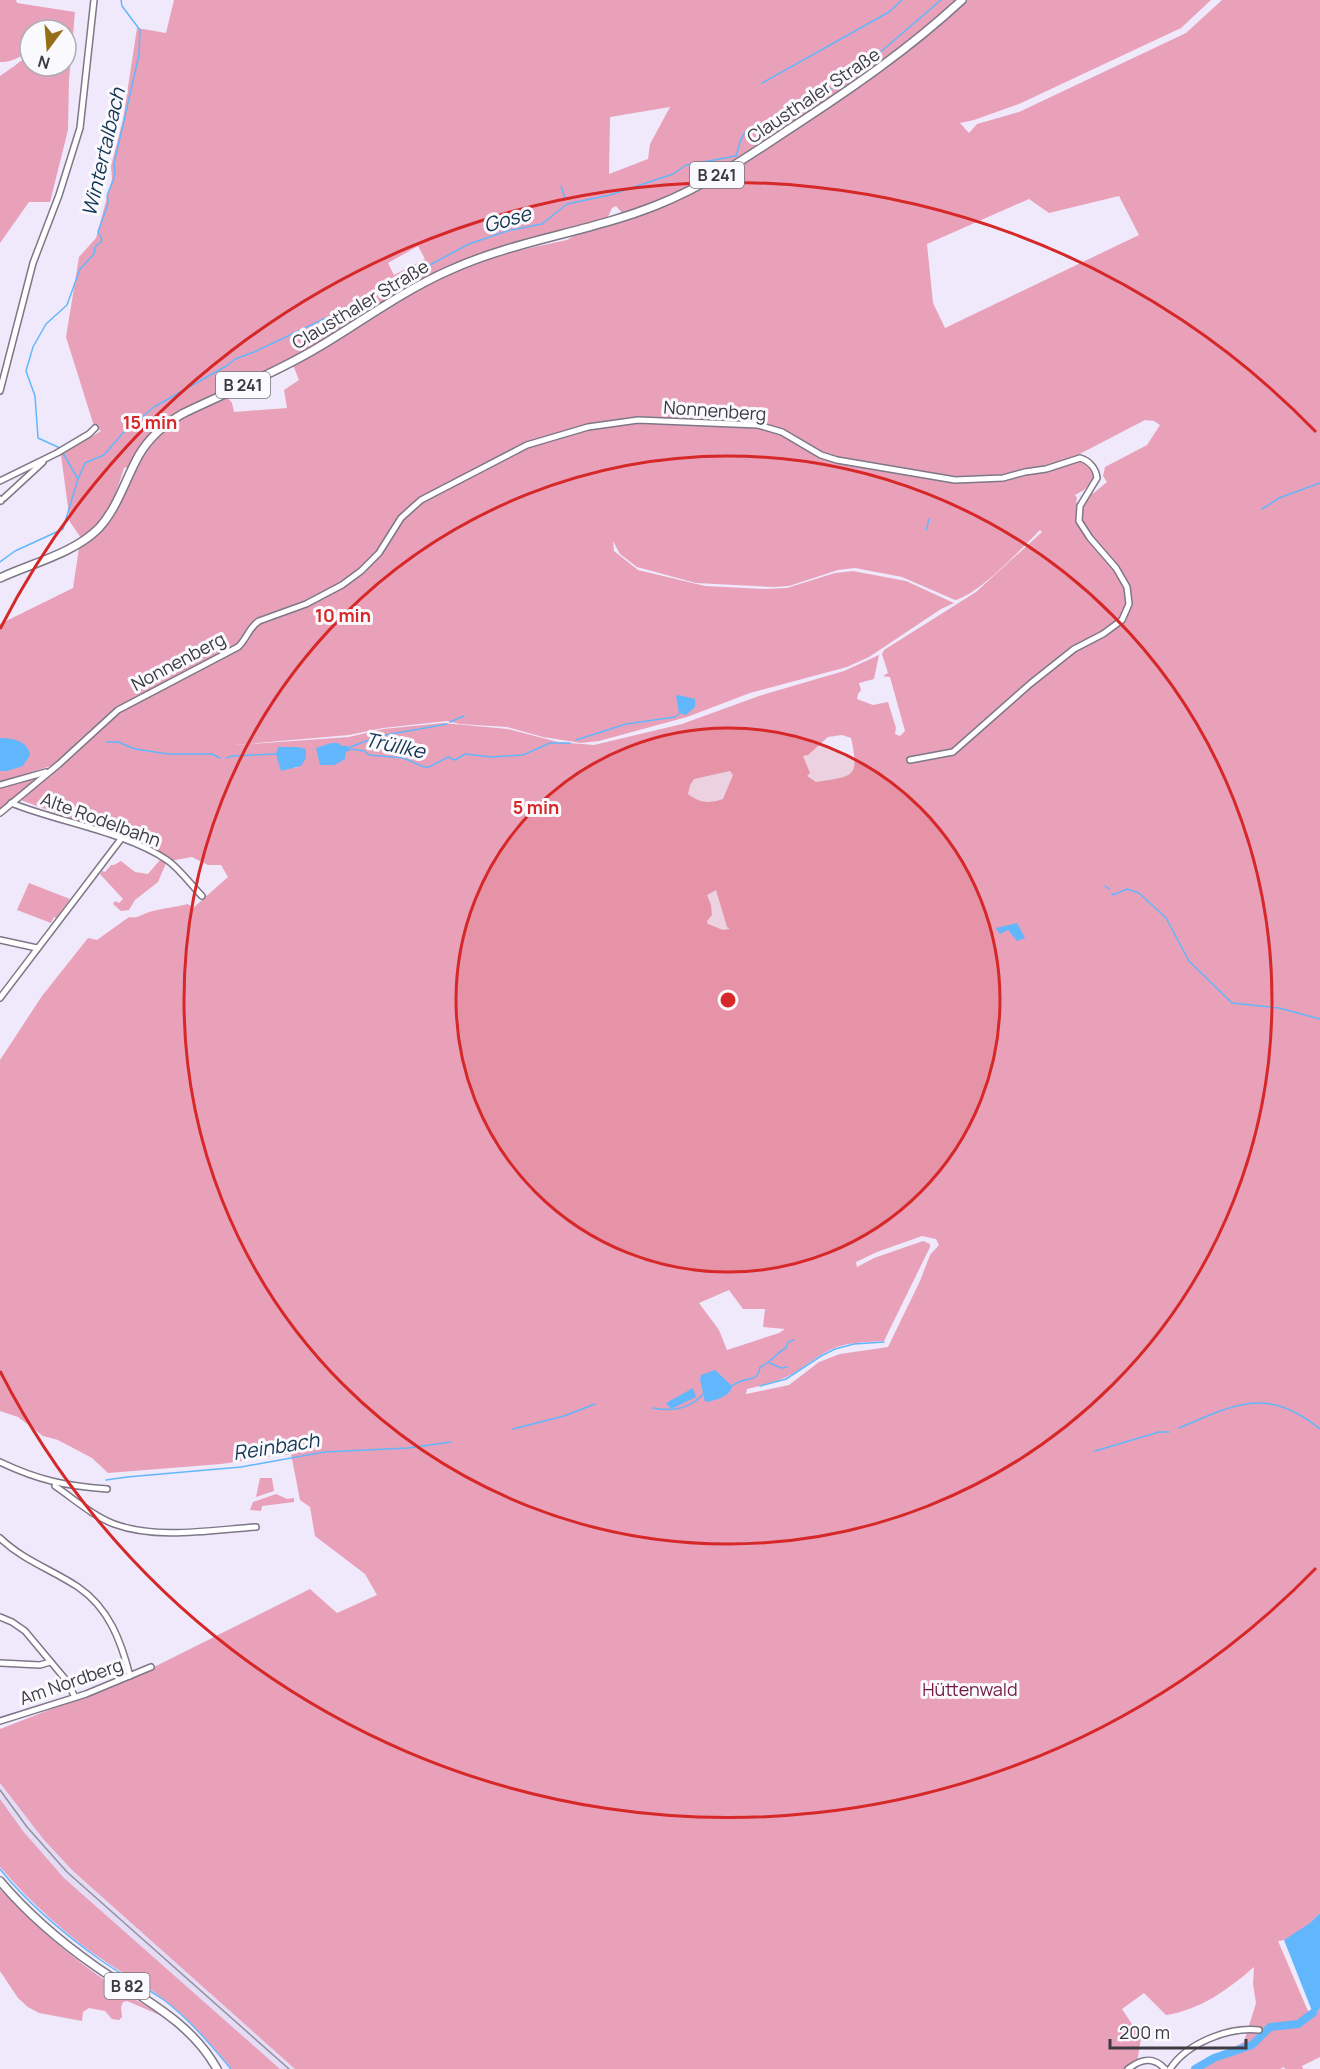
<svg xmlns="http://www.w3.org/2000/svg" width="1320" height="2069" viewBox="0 0 1320 2069" font-family="Manrope,sans-serif">
<rect width="100%" height="100%" fill="#efe9fb"/>
<path fill="#e4dcf4" d="M 0,1783 L 44,1840 L 73,1871 L 295,2069 L 280,2069 L 64,1878 L 23,1831 L 0,1799 Z"/>
<g fill="#e9a1b9" fill-rule="evenodd">
<path d="M 0,0 L 16,0 L 17,3 L 75,12 L 69,80 L 68,130 L 50,202 L 29,202 L 0,243 L 0,76 C 6,72 25,59 30,53 L 30,66 L 66,66 L 66,30 L 30,30 C 30,34 31,41 30,46 C 27,56 9,63 0,62 Z"/>
<path d="M 174,0 L 959,0 L 889,59 L 773,138 L 683,190 L 623,214 L 616,206 L 612,208 L 607,219 L 505,246 L 471,258 L 300,354 L 256,377 L 245,379 L 224,388 L 168,419 L 148,438 L 131,466 L 124,468 C 114,500 109,517 81,538 L 70,522 L 61,455 L 101,431 L 93,423 L 66,337 L 79,257 L 96,238 L 112,179 L 111,166 L 123,120 L 137,28 L 166,33 ZM 670,107 L 650,144 L 648,159 L 609,174 L 610,117 ZM 418,246 L 425,259 L 394,275 L 388,263 Z"/>
<path d="M 966,0 L 1211,0 L 1181,28 L 1019,104 L 974,120 L 960,123 L 969,133 L 977,124 L 1019,112 L 1186,33 L 1222,0 L 1320,0 L 1320,1913 C 1310,1924 1293,1940 1278,1941 L 1308,2011 L 1312,2010 L 1315,2015 L 1320,2008 L 1320,2057 L 1302,2066 L 1303,2069 L 1285,2069 L 1284,2067 L 1280,2069 L 1193,2069 L 1244,2042 L 1256,2003 L 1253,1984 L 1254,1967 C 1229,1989 1200,2010 1166,2015 L 1144,1993 L 1122,2009 L 1141,2038 L 1136,2069 L 295,2069 L 73,1871 L 44,1840 L 0,1783 L 0,1729 L 136,1676 L 310,1589 L 337,1613 L 377,1595 L 365,1574 L 315,1536 L 310,1507 L 300,1500 L 291,1454 L 221,1464 L 108,1473 L 92,1458 L 58,1440 L 43,1436 L 18,1417 L 0,1411 L 0,1060 L 42,996 L 88,938 L 97,940 L 129,917 C 139,919 143,913 153,911 C 165,908 176,907 188,904 L 193,908 L 228,877 L 221,865 L 208,865 L 192,857 L 170,861 L 129,840 L 18,799 L 54,765 L 0,782 L 0,624 L 73,588 L 79,548 L 112,519 L 143,457 L 154,442 L 172,425 L 184,417 L 228,398 L 232,403 L 234,412 L 287,408 L 284,390 L 299,380 L 293,365 L 389,305 L 452,271 L 516,248 L 520,250 L 567,240 L 578,233 L 630,219 L 685,195 L 871,78 L 920,40 ZM 1119,196 L 1139,235 L 945,328 L 933,303 L 927,244 L 1029,199 L 1049,213 ZM 1145,420 L 1154,421 L 1160,425 L 1147,445 L 1105,467 L 1103,476 L 1107,482 L 1095,492 L 1076,503 L 1077,498 L 1075,495 L 1084,490 L 1094,479 L 1092,470 L 1083,462 L 1078,461 L 1050,470 L 1020,476 L 1018,471 L 1052,466 L 1070,459 ZM 1040,530 L 1042,532 L 976,592 L 884,650 L 882,654 L 888,673 L 883,676 L 890,677 L 905,731 L 900,736 L 895,734 L 896,728 L 888,702 L 873,705 L 857,699 L 858,694 L 861,690 L 859,683 L 874,679 L 879,655 L 844,671 L 759,696 L 682,724 L 594,745 L 558,742 L 508,729 L 443,723 L 383,729 L 349,737 L 235,745 L 349,735 L 383,728 L 447,721 L 460,724 L 507,727 L 543,737 L 581,743 L 599,741 L 687,717 L 750,693 L 847,667 L 869,657 L 941,609 L 954,603 L 906,581 L 853,571 L 835,573 L 787,588 L 764,589 L 705,586 L 638,570 L 614,551 L 613,541 L 620,554 L 637,567 L 696,583 L 774,587 L 789,586 L 838,570 L 855,568 L 902,577 L 955,600 C 978,595 1022,548 1040,530 ZM 842,735 L 851,738 C 860,779 853,776 816,782 L 807,776 L 810,773 L 803,756 L 808,755 L 828,737 ZM 278,747 L 301,749 L 298,767 L 294,768 ZM 730,771 L 733,775 L 723,799 C 709,804 700,803 688,794 L 690,785 L 694,779 ZM 716,890 L 727,927 L 730,929 L 723,930 L 708,924 L 707,921 L 712,915 L 711,905 L 707,895 ZM 922,1236 L 936,1239 L 939,1245 L 930,1255 L 920,1281 L 888,1347 L 840,1354 L 819,1362 L 789,1385 L 746,1394 L 747,1389 C 763,1385 778,1382 792,1374 C 808,1365 818,1354 837,1347 C 852,1342 869,1342 884,1341 L 930,1247 L 930,1244 L 923,1241 L 874,1258 L 857,1267 L 856,1262 L 877,1252 ZM 729,1290 L 743,1309 L 765,1309 L 763,1327 L 785,1329 L 779,1333 L 727,1350 L 719,1330 L 699,1303 Z"/>
<path d="M 34,777 L 36,780 L 0,810 L 0,788 Z"/>
<path d="M 160,860 L 166,863 L 158,882 L 135,900 L 129,910 L 121,911 L 113,904 L 115,901 L 119,903 L 123,899 L 100,874 L 102,871 L 105,872 L 111,865 L 114,865 L 121,861 L 135,872 L 148,874 Z"/>
<path d="M 29,883 L 70,899 L 56,918 L 54,917 L 51,923 L 17,910 Z"/>
<path d="M 260,1478 L 272,1478 L 274,1491 L 256,1497 Z"/>
<path d="M 276,1494 L 287,1499 L 294,1498 L 294,1502 L 262,1506 L 261,1511 L 250,1510 L 253,1502 Z"/>
<path d="M 0,1799 L 23,1831 L 64,1878 L 280,2069 L 232,2069 C 210,2043 189,2018 161,1997 C 144,1984 124,1974 106,1962 C 67,1936 31,1903 0,1867 Z"/>
<path d="M 0,1889 C 32,1923 67,1954 106,1981 C 124,1994 144,2004 162,2016 L 127,2001 L 123,2002 L 121,2007 L 122,2017 L 119,2020 L 112,2019 L 105,2011 L 89,2008 L 83,2012 L 82,2021 L 39,2013 L 28,2007 L 18,1998 L 0,1971 Z"/>
</g>
<g fill="#62b7fc">
<path d="M 678,695 L 695,699 L 695,707 L 686,715 L 679,713 L 676,696 Z"/>
<path d="M 0,738 C 13,738 28,741 30,755 L 23,766 L 7,771 L 0,771 Z"/>
<path d="M 331,743 L 338,743 L 342,746 L 348,746 L 351,750 L 346,752 L 345,759 L 335,765 L 320,765 L 316,748 Z"/>
<path d="M 278,747 L 298,747 L 306,749 L 306,758 L 301,766 L 281,771 L 276,754 Z"/>
<path d="M 1017,923 L 1025,938 L 1017,941 L 1008,930 L 1000,934 L 996,928 Z"/>
<path d="M 715,1370 L 732,1386 C 731,1396 715,1401 705,1402 L 700,1379 L 701,1375 Z"/>
<path d="M 693,1388 L 696,1397 L 671,1409 L 666,1403 Z"/>
<path d="M 1320,1913 L 1320,2008 L 1314,2016 L 1284,1940 L 1310,1923 Z"/>
</g>
<g fill="none" stroke-linecap="round" stroke-linejoin="round">
<g stroke="#62b7fc" stroke-width="1.5">
<path d="M 762,83 L 889,12 L 902,0"/>
<path d="M 561,186 L 565,198"/>
<path d="M 78,479 L 85,463 L 104,455 L 123,433 L 154,407 L 228,365 L 235,359 L 254,352 L 366,299 L 469,244 L 507,231 L 542,224 L 567,204 L 610,195 L 673,174 L 686,165 L 736,156 L 741,139 L 746,131 L 777,126 L 787,117 L 856,73 L 941,0"/>
<path d="M 1262,509 L 1279,498 L 1320,483"/>
<path d="M 927,527 L 929,519"/>
<path d="M 926,530 L 927,528"/>
<path d="M 0,562 L 15,551 L 63,529 L 78,479 L 60,448 L 38,438 L 35,396 L 26,371 L 33,347 L 46,324 L 67,305 L 80,269 L 94,254 L 95,247 L 101,242 L 102,239 L 98,232 C 100,226 108,206 108,203 C 109,195 105,201 108,193 C 112,183 117,175 114,164 L 139,55 L 140,30 L 122,6 L 121,0"/>
<path d="M 450,722 L 464,716"/>
<path d="M 576,740 L 626,724 L 675,717 L 679,714"/>
<path d="M 107,742 L 118,742 L 135,749 L 168,754 L 212,754 L 220,758"/>
<path d="M 350,747 L 380,736 L 447,724"/>
<path d="M 351,749 L 364,751 L 369,755 L 403,758 L 424,767 L 429,767 L 448,757 L 455,760 L 465,754 L 491,757 L 523,755 L 550,743 L 570,743"/>
<path d="M 226,758 L 232,756 L 276,754"/>
<path d="M 1105,886 L 1109,889"/>
<path d="M 1112,893 L 1113,895 L 1127,889 L 1139,893 L 1166,918 L 1189,961 L 1232,1003 L 1279,1008 L 1320,1019"/>
<path d="M 770,1363 L 781,1368 L 787,1367"/>
<path d="M 731,1386 C 734,1385 736,1383 739,1382 C 749,1377 758,1382 760,1367 C 771,1363 777,1352 786,1348 L 788,1342 L 794,1340"/>
<path d="M 760,1386 L 786,1379 L 821,1356 L 835,1349 L 854,1344 L 884,1342"/>
<path d="M 653,1408 C 673,1412 690,1409 703,1394"/>
<path d="M 1179,1428 C 1219,1412 1254,1390 1296,1413 C 1305,1417 1312,1423 1320,1429"/>
<path d="M 513,1429 L 564,1416 L 595,1404"/>
<path d="M 1095,1451 L 1159,1432 L 1169,1432"/>
<path d="M 106,1480 L 127,1477 L 241,1467 L 324,1452 L 408,1448 L 451,1442"/>
<path d="M 0,1869 C 29,1905 64,1934 102,1961 C 122,1975 144,1986 164,2000 C 190,2020 210,2044 231,2069"/>
</g>
<path stroke="#62b7fc" stroke-width="8" d="M 1195,2069 L 1214,2058 L 1252,2045 L 1270,2027 L 1298,2024 L 1313,2013"/>
<defs>
<g id="minor">
<path d="M 0,391 L 33,263 L 59,195 L 80,128 L 94,0"/>
<path d="M 0,481 L 57,453 L 89,434 L 95,428"/>
<path d="M 4,498 L 43,462"/>
<path d="M 0,499 L 1,501"/>
<path d="M 0,785 L 46,772"/>
<path d="M 11,803 C 58,822 126,832 167,860 C 180,869 191,885 202,896"/>
<path d="M 0,813 L 59,764 L 118,710 L 238,647 C 247,639 249,627 259,621 L 306,604 L 342,585 L 361,571 L 379,553 L 401,518 L 421,500 L 527,445 L 588,427 L 638,420 L 758,425 L 782,432 L 821,455 L 837,460 L 955,480 L 1003,478 L 1025,472 L 1046,469 L 1080,458 C 1090,461 1096,469 1097,478 L 1080,506 L 1079,521 L 1090,538 L 1116,568 L 1127,587 L 1129,604 L 1122,620 L 1103,634 L 1074,649 L 1030,684 L 953,752 L 910,760"/>
<path d="M 0,940 L 37,948"/>
<path d="M 0,998 L 121,839"/>
<path d="M 0,1462 C 38,1480 65,1486 107,1489"/>
<path d="M 56,1483 L 55,1486 C 74,1499 93,1516 114,1524 C 158,1540 211,1530 256,1527"/>
<path d="M 0,1538 C 24,1561 51,1569 78,1587 C 109,1608 121,1641 130,1676"/>
<path d="M 0,1617 L 12,1622 L 25,1631 L 66,1680 L 75,1697"/>
<path d="M 0,1663 L 40,1665 L 50,1662"/>
<path d="M 0,1721 L 86,1694 L 151,1667"/>
<path d="M 1128,2069 C 1141,2059 1153,2056 1165,2069"/>
<path d="M 1170,2069 C 1187,2043 1228,2027 1259,2030"/>
</g>
<g id="major">
<path d="M 0,578 C 32,563 73,554 99,528 C 118,507 125,480 139,455 C 149,438 165,424 182,414 C 227,392 274,374 317,348 C 361,322 402,291 450,270 C 516,240 590,232 657,205 C 705,186 749,156 791,128 C 851,89 909,49 962,0"/>
<path d="M 0,1881 C 27,1913 61,1942 95,1966 C 139,1997 190,2020 217,2069"/>
</g>
</defs>
<use href="#minor" stroke="#7d7787" stroke-width="8"/>
<use href="#major" stroke="#7d7787" stroke-width="10"/>
<use href="#minor" stroke="#fff" stroke-width="5"/>
<use href="#major" stroke="#fff" stroke-width="7"/>
<path stroke="#94909c" stroke-width="1.5" d="M 0,1790 L 27,1827 L 67,1872 L 289,2069"/>
</g>
<circle cx="728" cy="1000" r="272" fill="#d62828" fill-opacity=".12"/>
<g fill="none" stroke="#d62828" stroke-width="3">
<circle cx="728" cy="1000" r="272"/>
<circle cx="728" cy="1000" r="544"/>
<path d="M1316 1568A817 817 0 0 1 0 1371M0 629A817 817 0 0 1 1316 432"/>
</g>
<g text-anchor="middle" dominant-baseline="central" stroke-width="6" stroke-linejoin="round" paint-order="stroke">
<g fill="#faf9fd" stroke="#76737a" stroke-width="1.5">
<rect x="690" y="162" width="54" height="26" rx="4.5"/>
<rect x="216" y="372" width="54" height="26" rx="4.5"/>
<rect x="104.5" y="1973" width="45" height="26" rx="4.5"/>
</g>
<g font-size="16" font-weight="bold" fill="#3d3a42">
<text x="717" y="175">B 241</text>
<text x="243" y="385">B 241</text>
<text x="127" y="1986">B 82</text>
</g>
<g font-size="18" fill="#3d3a42" stroke="#faf9fd">
<text transform="translate(813 95) rotate(-34)">Clausthaler Straße</text>
<text transform="translate(360 304) rotate(-31)">Clausthaler Straße</text>
<text transform="translate(715 410) rotate(4)">Nonnenberg</text>
<text transform="translate(178 661) rotate(-28)">Nonnenberg</text>
<text transform="translate(101 819) rotate(20)">Alte Rodelbahn</text>
<text transform="translate(71 1681) rotate(-19)">Am Nordberg</text>
</g>
<g font-size="18" fill="#721941" stroke="#faf9fd">
<text x="970" y="1689">Hüttenwald</text>
</g>
<g font-size="20" font-style="italic" fill="#133652" stroke="#faf9fd">
<text transform="translate(103 152) rotate(-77)">Wintertalbach</text>
<text transform="translate(507 219) rotate(-16)">Gose</text>
<text transform="translate(395 745) rotate(12)">Trüllke</text>
<text transform="translate(276 1446) rotate(-9)">Reinbach</text>
</g>
</g>
<circle cx="728" cy="1000" r="9" fill="#d62828" stroke="#faf9fd" stroke-width="3"/>
<g font-size="18" text-anchor="middle" font-weight="bold" fill="#d62828" stroke="#faf9fd" stroke-width="6" stroke-linejoin="round" paint-order="stroke">
<text x="150" y="429">15 min</text>
<text x="343" y="622">10 min</text>
<text x="536" y="814">5 min</text>
</g>
<g transform="translate(48 48) rotate(196)"><circle r="28" fill="#faf9fd" stroke="#aeadb2" stroke-width="1.5"/>
<path d="M0-4.5L10 22L0 15L-10 22Z" fill="#956f18"/>
<text y="-9" font-size="16" font-weight="bold" text-anchor="middle" fill="#3d3a42">N</text>
</g>
<path d="M1110 2039v9h136v-9" fill="none" stroke="#3d3a42" stroke-width="3"/>
<text x="1119" y="2039" font-size="18" fill="#3d3a42" stroke="#faf9fd" stroke-width="4.5" paint-order="stroke">200 m</text>
</svg>
